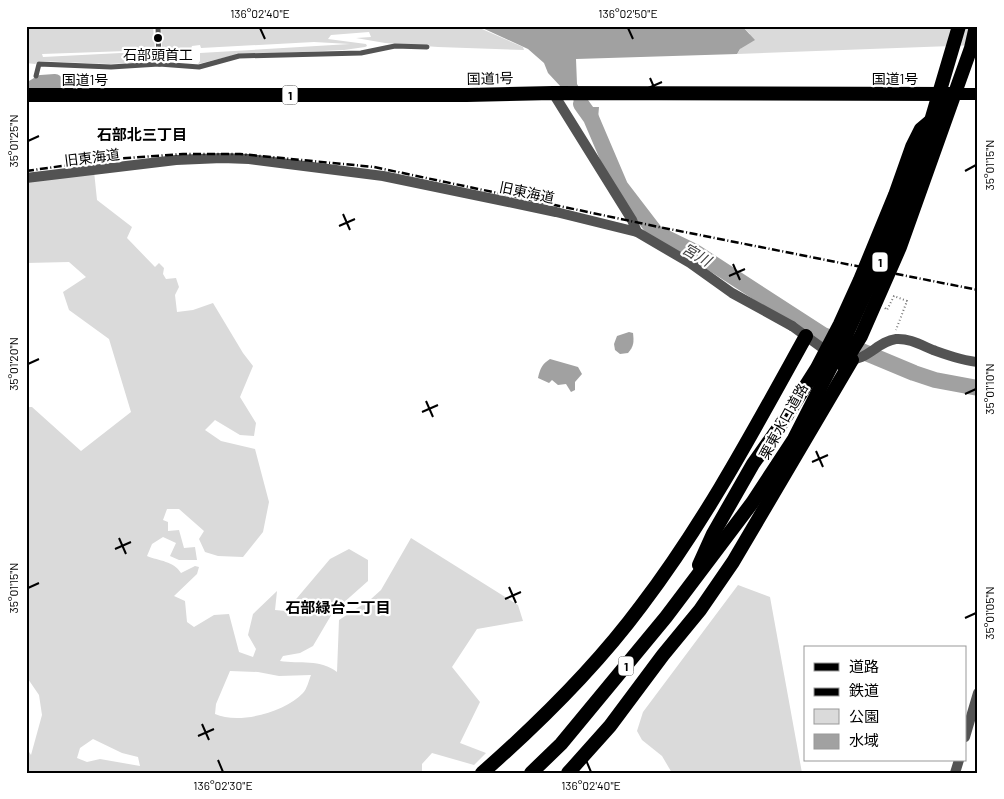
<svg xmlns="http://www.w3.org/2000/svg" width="1004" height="799" viewBox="0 0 1004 799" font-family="Barlow,'Noto Sans JP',sans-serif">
<rect width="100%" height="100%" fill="#fff"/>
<g fill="#dadada" fill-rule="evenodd">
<path d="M 26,26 L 153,26 L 155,50 L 42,54 L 43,57 L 121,53 L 147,54 L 148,62 L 109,64 L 40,61 L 35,64 L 26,63 Z"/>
<path d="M 161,26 L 475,26 L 523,47 L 524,50 L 438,47 L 385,43 L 356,38 L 371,37 L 369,32 L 331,35 L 328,39 L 366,44 L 367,46 L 365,47 L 344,50 L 235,55 L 198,64 L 200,61 L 200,53 L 350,44 L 314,42 L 201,48 L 200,45 L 192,46 L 191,49 L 162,50 Z"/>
<path d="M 742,26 L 978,26 L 978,45 L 737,54 L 750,34 Z"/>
<path d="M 94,171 L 97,200 L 132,227 L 127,238 L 155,267 L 159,263 L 164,268 L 163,274 L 166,279 L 176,278 L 179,287 L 175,295 L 177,312 L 193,310 L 213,303 L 243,353 L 253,366 L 240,397 L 256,423 L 254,436 L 240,435 L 215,420 L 205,430 L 221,441 L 255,449 L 269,502 L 263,532 L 243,557 L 218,556 L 205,552 L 199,539 L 204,531 L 179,509 L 167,509 L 163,520 L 168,522 L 168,531 L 179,530 L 184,548 L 195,547 L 197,560 L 179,560 L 170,556 L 176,543 L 163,537 L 152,544 L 147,556 C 159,561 174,561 181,573 L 195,566 L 199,567 L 197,574 L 174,596 L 185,601 L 187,622 L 194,627 L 214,615 L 229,614 L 239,652 L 253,657 L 256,649 L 248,635 L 253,614 L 277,591 L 275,610 L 286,611 L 330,559 L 349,549 L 368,560 L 368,581 L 333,612 L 313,646 L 300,653 L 283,656 L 280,661 C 299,664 321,659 337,672 L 339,620 L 371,599 L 381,590 L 411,538 L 518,605 L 523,621 L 477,629 L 452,667 L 480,702 L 460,743 L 486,753 L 474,765 L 432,753 L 422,764 L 422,773 L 26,773 L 26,747 L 31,755 L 42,715 L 39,695 L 26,676 L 26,407 L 32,407 L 81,451 L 131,412 L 109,339 L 69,310 L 63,292 L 86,277 L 69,262 L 26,263 L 26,180 ZM 230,671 L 258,672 L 279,676 L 311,675 C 309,680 307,689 303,693 C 285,712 239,725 215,714 L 216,704 ZM 93,739 L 122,753 L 138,757 L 140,766 L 100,759 L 87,762 L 77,758 L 80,748 Z"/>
<path d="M 738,585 L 770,597 L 802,773 L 672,773 L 662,756 L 642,740 L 637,731 L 643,712 Z"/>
</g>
<g fill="#a1a1a1">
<path d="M 478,26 L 742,26 L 755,40 L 740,49 L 737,54 L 576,59 L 577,84 L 590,107 L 599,107 L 598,119 L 589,123 L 575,102 L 548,73 L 544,63 L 528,49 Z"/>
<path d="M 629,332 L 633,333 C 634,342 634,346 628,353 L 620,354 L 615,350 L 614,344 L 617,336 Z"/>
<path d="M 550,359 L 578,367 L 582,374 L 575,382 L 575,390 L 571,392 L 566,384 L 558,385 L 552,380 L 549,383 L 538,378 C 540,369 542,364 550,359 Z"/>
</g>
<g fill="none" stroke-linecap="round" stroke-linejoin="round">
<g stroke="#a1a1a1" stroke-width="16">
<path d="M 31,89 L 41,83 L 55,82"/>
<path d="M 581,104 L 591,118 L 620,186 L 656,233 L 695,252 L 823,335 L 914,373 L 935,380 L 978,388"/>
</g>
<path stroke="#757575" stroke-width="2" stroke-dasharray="1 2.5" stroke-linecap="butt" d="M 885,308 L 887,310 L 894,296 L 907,301 L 896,330"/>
<g stroke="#535353" stroke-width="5">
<path d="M 158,26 L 159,64"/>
<path d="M 36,76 L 39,64 L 111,67 L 159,64 L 199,67 L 239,56 L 361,53 L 395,46 L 427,47"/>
</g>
<g stroke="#535353" stroke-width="10">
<path d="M 553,93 L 632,220 L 637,232"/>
<path d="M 26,178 L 176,160 L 222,158 L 249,159 L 383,176 L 556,212 L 637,232 L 690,263 L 732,293 L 792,326"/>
</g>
<g stroke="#535353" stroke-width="10">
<path d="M 792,326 L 832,355"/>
<path d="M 847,360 C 867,361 878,341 896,339 C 909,338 921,345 933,350 C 947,355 963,361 978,362"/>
<path d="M 965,737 L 978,693"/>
<path d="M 955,773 L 959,760"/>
</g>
<path stroke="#000" stroke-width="12" d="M 955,94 L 978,94"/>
<g stroke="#000" stroke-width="14">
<path d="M 26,95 L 467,95 L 553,93 L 955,94"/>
<path d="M 843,365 L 861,336 L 900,247 L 971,48 L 976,26"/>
<path d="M 699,565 L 713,534 L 753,464 L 782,423 L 817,368 L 840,324 L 860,280 L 895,195 L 912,147 L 921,129 L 940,113 L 955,94"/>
<path d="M 482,773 C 540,722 595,668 641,606 C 705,522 755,428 806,336"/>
<path d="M 531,773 L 561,744 L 666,617 L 752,503 L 794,439 L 838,353 L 884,252 L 920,158 L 959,26"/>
<path d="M 568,773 L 610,726 L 663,655 L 700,610 L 733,562 L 852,360"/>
</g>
<path stroke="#000" stroke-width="2.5" stroke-dasharray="8 2.5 1 2.5" stroke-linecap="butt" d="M 26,171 L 112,159 L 183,154 L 240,154 L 374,167 L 659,227 L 978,290"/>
</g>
<path fill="none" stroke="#000" stroke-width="2" d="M 260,28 L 265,39M 628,28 L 633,39M 650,78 L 657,94M 646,89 L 662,82M 28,141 L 39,136M 965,171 L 976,165M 343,214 L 350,230M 339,226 L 355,219M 733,264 L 740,280M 729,276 L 745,269M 28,364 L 39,359M 965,394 L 976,389M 426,401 L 433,417M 422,412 L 438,405M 816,451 L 823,467M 812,462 L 828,455M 119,538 L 126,554M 115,549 L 131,542M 509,587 L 516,603M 28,588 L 39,583M 505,599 L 521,592M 965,618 L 976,613M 202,724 L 209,740M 198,736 L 214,729M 218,760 L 223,772M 586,760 L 591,772"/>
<circle fill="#000" stroke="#fff" stroke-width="2" cx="158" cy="38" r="5"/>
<g text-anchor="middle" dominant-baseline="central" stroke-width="4.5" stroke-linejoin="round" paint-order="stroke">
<g fill="#fff" stroke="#4c4c4c" stroke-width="1">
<rect x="282.5" y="85.5" width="15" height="19" rx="4"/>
<rect x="872.5" y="252.5" width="15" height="19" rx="4"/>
<rect x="618.5" y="656.5" width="15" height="19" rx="4"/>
</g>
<g font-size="12" font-weight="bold" fill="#000">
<text x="290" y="95">1</text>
<text x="880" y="262">1</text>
<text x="626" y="666">1</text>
</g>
<g font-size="14" fill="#000" stroke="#fff">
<text x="158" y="54">石部頭首工</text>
</g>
<g font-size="14" fill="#000" stroke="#fff">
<text transform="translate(490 78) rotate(-1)">国道1号</text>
<text x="895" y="78">国道1号</text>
<text x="85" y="79">国道1号</text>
<text transform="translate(92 157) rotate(-7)">旧東海道</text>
<text transform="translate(527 192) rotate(12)">旧東海道</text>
<text transform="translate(783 421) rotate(-61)">栗東水口道路</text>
</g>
<g font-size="15" font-weight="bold" fill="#000" stroke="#fff">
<text x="142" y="134">石部北三丁目</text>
<text x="338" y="607">石部緑台二丁目</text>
</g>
<g font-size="15" font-style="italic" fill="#424242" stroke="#fff">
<text transform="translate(697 254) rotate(30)">宮川</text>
</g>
</g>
<rect width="1004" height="799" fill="none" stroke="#ffffff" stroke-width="55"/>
<rect x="804" y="646" width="162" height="115" fill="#ffffff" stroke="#999999"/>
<rect x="814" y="663" width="25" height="8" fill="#000000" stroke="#999999"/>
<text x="849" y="672" font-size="15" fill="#000000">道路</text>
<rect x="814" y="688" width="25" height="8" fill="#000000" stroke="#999999"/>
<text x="849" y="696" font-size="15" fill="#000000">鉄道</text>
<rect x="814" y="709" width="25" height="15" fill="#dadada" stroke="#999999"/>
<text x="849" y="722" font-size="15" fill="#000000">公園</text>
<rect x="814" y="734" width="25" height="15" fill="#a1a1a1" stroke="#999999"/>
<text x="849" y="746" font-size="15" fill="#000000">水域</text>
<rect x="28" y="28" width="948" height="744" fill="none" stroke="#000" stroke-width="2"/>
<g font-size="12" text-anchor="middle" fill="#000">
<text x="260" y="18">136°02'40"E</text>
<text x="628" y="18">136°02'50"E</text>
<text transform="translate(14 141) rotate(-90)" y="4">35°01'25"N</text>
<text transform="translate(990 165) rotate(-90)" y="4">35°01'15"N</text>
<text transform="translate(14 364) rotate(-90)" y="4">35°01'20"N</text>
<text transform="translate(990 389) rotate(-90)" y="4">35°01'10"N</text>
<text transform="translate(14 588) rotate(-90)" y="4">35°01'15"N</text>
<text transform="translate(990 613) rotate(-90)" y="4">35°01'05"N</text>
<text x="223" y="790">136°02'30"E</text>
<text x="591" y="790">136°02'40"E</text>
</g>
</svg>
